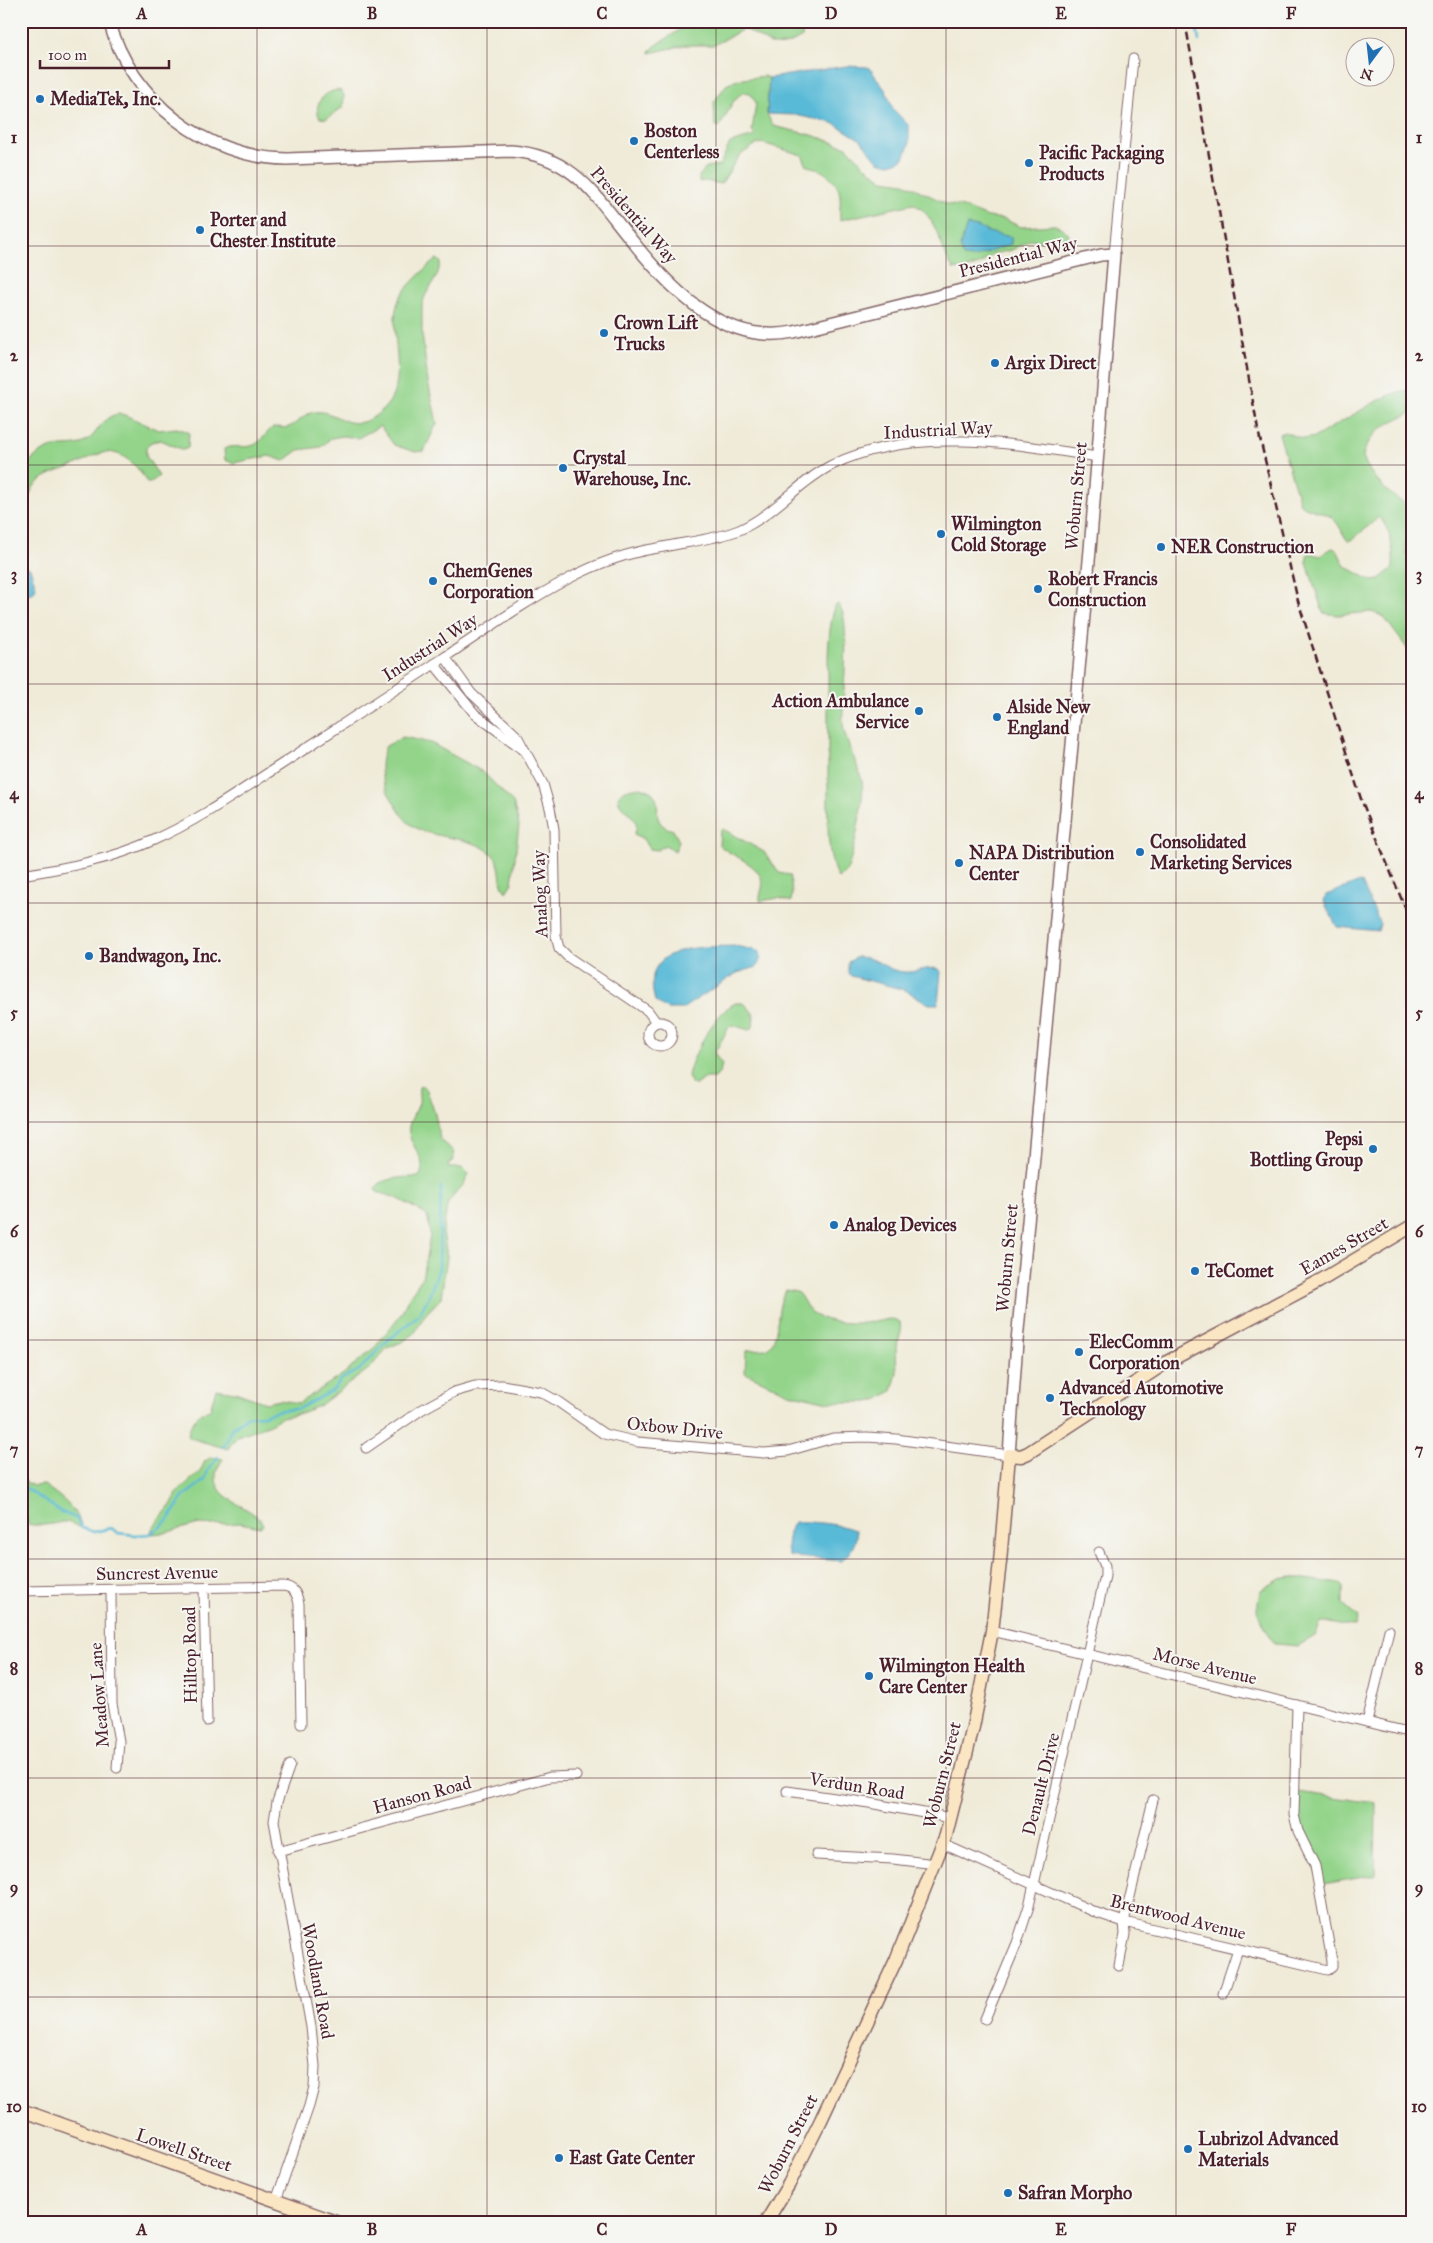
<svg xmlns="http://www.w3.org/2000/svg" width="1433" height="2243" viewBox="0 0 1433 2243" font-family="'IM FELL Great Primer',serif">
<rect width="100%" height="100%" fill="#f6f6f2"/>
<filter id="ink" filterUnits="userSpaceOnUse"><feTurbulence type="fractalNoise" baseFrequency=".02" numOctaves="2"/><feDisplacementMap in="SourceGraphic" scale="10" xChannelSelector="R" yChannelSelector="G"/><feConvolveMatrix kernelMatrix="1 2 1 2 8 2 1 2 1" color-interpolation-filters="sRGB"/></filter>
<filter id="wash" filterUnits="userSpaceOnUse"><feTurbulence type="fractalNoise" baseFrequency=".0096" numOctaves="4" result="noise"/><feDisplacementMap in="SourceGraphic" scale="20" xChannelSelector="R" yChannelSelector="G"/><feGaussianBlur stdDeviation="1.12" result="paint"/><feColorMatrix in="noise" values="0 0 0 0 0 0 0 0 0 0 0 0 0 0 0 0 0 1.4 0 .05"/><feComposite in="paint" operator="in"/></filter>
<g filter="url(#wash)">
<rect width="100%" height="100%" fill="#f0ebd8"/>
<g fill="#93d48a" stroke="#6e7a5a">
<path d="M 688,21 L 804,21 L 802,37 C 776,53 771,44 747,30 L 742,30 L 714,45 L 686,45 L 650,53 L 650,51 C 660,40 680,33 688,21 Z"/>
<path d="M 764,76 L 769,78 L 767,114 L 773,126 L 812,135 L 847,147 L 865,166 L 883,180 L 904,183 L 947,204 L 963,207 L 988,217 L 1004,219 L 1021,227 L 1055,225 L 1064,229 L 1069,235 L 1068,239 L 1055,244 L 1032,239 L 1012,250 L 993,254 L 981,264 L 965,270 L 953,269 C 940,249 937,214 913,204 L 840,220 C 839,212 841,204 840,196 C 838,179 821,168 807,166 L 802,155 L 762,143 L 755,145 L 739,156 L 721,184 L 705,181 L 699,182 L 699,176 L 707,167 L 720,165 L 730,143 L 755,136 L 752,131 L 756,103 L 750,93 L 744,92 C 730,100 728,115 719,127 L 715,125 L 714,102 L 726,85 L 737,80 Z"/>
<path d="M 337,90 L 341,91 L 344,95 L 343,107 L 326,119 L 320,118 C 312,105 324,92 337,90 Z"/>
<path d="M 437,259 L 441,262 L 437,276 L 425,296 L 422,304 L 422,334 L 428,382 L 437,423 L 424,451 L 415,452 L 394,445 L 380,426 L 358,438 L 343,436 L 331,438 L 321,447 L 299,450 L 284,461 L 269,456 L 233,463 L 225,460 L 224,449 C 233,444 245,449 254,445 C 261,442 265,434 271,429 C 276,425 283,429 289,427 C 298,423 305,413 315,412 C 338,409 349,437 379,413 C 416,384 383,332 400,297 C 404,289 429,264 437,259 Z"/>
<path d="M 1412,389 L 1412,413 C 1390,421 1369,432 1363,456 C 1369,476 1392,499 1412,507 L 1412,534 L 1407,534 L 1406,553 L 1412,558 L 1412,655 L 1383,616 L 1371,612 L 1338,615 L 1323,613 L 1307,563 L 1307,555 L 1309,553 L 1320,556 L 1332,548 L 1337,550 L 1345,566 L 1372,581 L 1378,580 L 1393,568 C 1394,552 1391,529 1379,517 L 1353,539 L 1348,541 C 1341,533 1341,525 1331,517 C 1322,511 1310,511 1300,504 L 1279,434 L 1284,432 L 1303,439 L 1315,437 L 1375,402 L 1395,393 Z"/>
<path d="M 117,414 L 125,415 L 158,430 L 177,428 L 189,432 L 188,448 L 183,450 L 161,440 L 151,442 L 146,448 L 146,456 L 159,476 L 150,483 L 147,483 C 140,468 121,448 102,453 C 91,456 81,463 70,467 C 59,471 45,475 36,484 C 24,496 31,513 21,526 L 21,469 C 30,461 39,452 50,448 C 61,444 75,448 85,442 C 99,434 100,418 117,414 Z"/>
<path d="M 838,604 C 853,617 841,702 843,724 C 844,740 858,763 862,781 C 865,797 854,852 848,868 C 847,872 842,875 838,878 C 826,857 828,817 828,792 C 828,764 828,736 828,708 C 829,673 825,639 835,606 Z"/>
<path d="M 403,737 L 431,743 L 483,772 L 513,803 L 519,825 L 512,883 L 506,892 C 497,881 504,865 492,854 C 471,834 431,841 410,824 C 402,818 396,805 390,796 C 380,779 378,763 386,746 Z"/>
<path d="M 641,787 C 673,796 642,822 673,830 L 679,841 L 675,851 L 665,845 L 658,850 L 649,849 L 643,839 L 634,834 C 643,820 626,813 620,804 C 612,790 633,788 641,787 Z"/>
<path d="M 723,829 L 764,852 L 779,873 L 790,875 L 792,893 L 791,902 L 779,898 L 760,901 C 759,894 764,888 762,881 C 757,862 732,857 719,845 L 720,831 Z"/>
<path d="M 736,1003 L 744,1003 L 754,1014 L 753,1027 L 749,1030 L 732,1025 L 729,1027 L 715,1052 L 715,1055 L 722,1064 L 720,1072 L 715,1078 L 706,1078 L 695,1085 L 692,1084 L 688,1077 C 690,1058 717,1009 736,1003 Z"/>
<path d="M 423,1086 L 427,1090 L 435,1114 L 440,1139 L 453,1151 L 454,1160 L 448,1164 L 449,1168 L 463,1168 L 469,1174 L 464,1184 L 449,1201 L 447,1207 L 443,1232 L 447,1257 L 441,1298 L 425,1315 L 414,1334 L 402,1342 L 387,1348 L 370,1368 L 319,1406 L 298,1414 L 282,1417 L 268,1425 L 237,1436 L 228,1449 L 190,1438 L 188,1435 C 191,1420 197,1415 210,1409 L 216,1389 L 235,1392 L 266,1403 L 280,1400 L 299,1403 L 345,1373 L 376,1346 L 401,1314 L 409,1297 L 422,1278 L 430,1236 L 428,1218 L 425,1214 L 397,1198 L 377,1192 L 375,1189 C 380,1177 407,1177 419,1177 C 429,1160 411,1148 409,1133 C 407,1122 416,1113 419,1103 C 420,1098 418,1092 419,1087 Z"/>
<path d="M 786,1290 L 797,1292 C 804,1299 806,1309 813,1314 C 828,1324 856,1324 874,1322 C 883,1321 891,1316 900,1322 L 901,1333 L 896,1347 L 897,1373 L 892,1391 L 879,1399 L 869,1402 L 828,1402 L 789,1393 L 745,1373 L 746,1353 L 748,1350 L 766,1349 C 781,1343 774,1306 786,1290 Z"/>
<path d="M 212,1457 L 223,1459 C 195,1499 258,1505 263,1525 L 260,1527 L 240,1523 L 212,1525 L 199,1524 L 164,1533 L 150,1534 L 153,1527 L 171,1505 L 179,1490 L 200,1472 L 205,1461 Z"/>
<path d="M 21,1479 L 33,1486 L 44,1485 C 58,1495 78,1509 82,1528 C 76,1526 68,1521 62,1522 C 53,1524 38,1527 28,1524 L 21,1496 Z"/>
<path d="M 1291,1577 L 1340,1584 L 1343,1587 L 1343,1604 L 1358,1617 L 1355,1627 C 1343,1627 1333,1622 1321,1623 L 1315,1636 L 1298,1646 L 1275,1644 C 1262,1627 1253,1611 1261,1590 L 1280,1579 Z"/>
<path d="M 1297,1792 L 1376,1803 L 1375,1875 L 1323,1884 L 1300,1829 Z"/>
</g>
<g fill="#58bad7" stroke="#516c81">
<path d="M 846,66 L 868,67 L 871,70 L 886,91 L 893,109 L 909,126 L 909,145 L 904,158 L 899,161 L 890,164 L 878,161 L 861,140 L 833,123 L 795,115 L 767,114 L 769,78 Z"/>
<path d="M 967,225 L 978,227 L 988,232 L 1011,237 L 1011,244 L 973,258 L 963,257 L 960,246 Z"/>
<path d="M 21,566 L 30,568 L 36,587 L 34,592 L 21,596 Z"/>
<path d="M 1360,882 L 1362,883 L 1380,924 L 1378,931 L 1337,927 L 1324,902 L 1326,895 Z"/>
<path d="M 736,946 L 758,951 L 761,957 L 757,967 L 737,973 L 682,1009 L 667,1009 L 655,1001 C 639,944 698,947 736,946 Z"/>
<path d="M 857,957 C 880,957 885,971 904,972 C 916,973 928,966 939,969 L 941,972 L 938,1004 L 929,1004 L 905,990 L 851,976 L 848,972 L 848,962 Z"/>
<path d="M 794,1522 C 807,1521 845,1524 856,1531 C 858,1542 849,1555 841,1561 L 796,1557 L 789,1556 C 785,1548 788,1530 794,1522 Z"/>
</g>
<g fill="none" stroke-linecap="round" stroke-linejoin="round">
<g stroke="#58bad7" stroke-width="2.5">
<path d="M 1196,21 L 1199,41"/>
<path d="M 223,1447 L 226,1443 L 231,1429 L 248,1416 L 264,1415 L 281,1410 L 298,1409 L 332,1391 L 342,1379 L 359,1370 L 388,1340 L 419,1315 L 429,1296 L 439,1269 L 441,1187"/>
<path d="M 21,1485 L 61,1512 L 76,1518 L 82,1528 L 94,1532 L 111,1528 L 118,1533 L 135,1535 L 150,1534 L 159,1528 L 168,1520 L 184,1496 L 205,1480 L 208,1470 L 218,1457"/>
</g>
</g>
</g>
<g filter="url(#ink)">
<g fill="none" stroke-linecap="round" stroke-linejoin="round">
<defs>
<g id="minor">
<path d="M 1114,254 L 1133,59"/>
<path d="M 445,657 L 471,693 L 517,736 L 543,784 L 550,808 L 554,829 L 556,936 L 559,948 L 568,957 L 648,1011 L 656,1022"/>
<path d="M 434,664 L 475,714 L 525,751"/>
<path d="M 21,875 C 66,868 113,859 154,840 C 199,820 240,791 282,764 C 335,729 389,694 442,659 C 483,632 524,602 568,579 C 596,564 626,553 658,548 C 684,542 714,540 739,530 C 774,515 798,482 832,465 C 912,426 1013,443 1097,457"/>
<circle cx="660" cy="1034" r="12"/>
<path d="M 366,1448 L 421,1410 L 454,1392 L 475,1386 L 502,1385 L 541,1392 L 557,1401 L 604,1434 L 638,1442 L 764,1453 L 788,1451 L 833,1438 L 867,1437 L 896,1439 L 1009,1455"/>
<path d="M 204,1589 L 207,1721"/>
<path d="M 111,1590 L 112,1704 L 119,1741 L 117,1768"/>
<path d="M 21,1591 L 283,1586 C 294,1587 297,1594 299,1604 L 301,1724"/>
<path d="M 992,1631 L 1412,1733"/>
<path d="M 1367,1722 L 1389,1630"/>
<path d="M 787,1791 L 869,1803 L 951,1818"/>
<path d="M 943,1844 L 1097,1913 L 1124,1922 L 1328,1970 L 1332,1967 L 1332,1961 L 1315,1866 L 1298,1831 L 1294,1815 L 1297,1705"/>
<path d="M 278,1851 L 550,1777 L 576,1776"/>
<path d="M 816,1855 L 893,1859 L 936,1864"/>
<path d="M 1119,1966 L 1125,1934 L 1124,1922 L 1153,1800"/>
<path d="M 1223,1994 L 1238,1949"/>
<path d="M 985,2019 L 1017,1943 L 1029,1906 L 1105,1576 L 1105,1566 L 1099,1552"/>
<path d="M 276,2201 L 309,2106 L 314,2087 L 315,2066 L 311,2027 L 274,1821 L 277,1802 L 290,1765"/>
</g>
<path id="tertiary" d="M 109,21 C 131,100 205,158 287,159 L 511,151 C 576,156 597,199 634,243 C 673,292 726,346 794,332 L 1101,255 L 1114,254 L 1090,550 L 1017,1341 L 1009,1455"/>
<g id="secondary">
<path d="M 21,2110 L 336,2222"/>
<path d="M 766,2222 L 789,2184 L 821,2120 L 896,1960 L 946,1835 L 973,1727 L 992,1631 L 1000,1562 L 1009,1455 L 1021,1456 L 1028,1453 L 1167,1362 L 1318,1282 L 1412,1226"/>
</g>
</defs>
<use href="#minor" stroke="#846668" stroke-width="11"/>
<use href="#tertiary" stroke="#846668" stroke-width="14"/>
<use href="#secondary" stroke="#846668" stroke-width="15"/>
<use href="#minor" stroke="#fff" stroke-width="9"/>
<use href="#tertiary" stroke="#fff" stroke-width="11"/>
<use href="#secondary" stroke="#fbe6c4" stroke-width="12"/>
<path stroke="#4a1f2b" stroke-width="2.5" stroke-dasharray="8 4" stroke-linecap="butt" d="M 1185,21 L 1258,430 L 1298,601 L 1361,799 L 1412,925"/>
</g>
</g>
<path fill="none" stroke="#4a1f2b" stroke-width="1" stroke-opacity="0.55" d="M 257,21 L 257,2222M 487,21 L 487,2222M 716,21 L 716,2222M 946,21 L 946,2222M 1176,21 L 1176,2222M 21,246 L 1412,246M 21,465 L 1412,465M 21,684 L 1412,684M 21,903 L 1412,903M 21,1122 L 1412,1122M 21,1340 L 1412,1340M 21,1559 L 1412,1559M 21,1778 L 1412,1778M 21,1997 L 1412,1997"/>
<g fill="#1f6fb2" stroke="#f6f6f2" stroke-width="2">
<circle cx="40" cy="99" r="5"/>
<circle cx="634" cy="141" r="5"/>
<circle cx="1029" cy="163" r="5"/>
<circle cx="200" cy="230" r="5"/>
<circle cx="604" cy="333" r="5"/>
<circle cx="995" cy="363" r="5"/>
<circle cx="563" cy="468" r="5"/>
<circle cx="941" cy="534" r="5"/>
<circle cx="1161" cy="547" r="5"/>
<circle cx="433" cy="581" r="5"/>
<circle cx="1038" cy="589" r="5"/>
<circle cx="919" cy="711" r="5"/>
<circle cx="997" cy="717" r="5"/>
<circle cx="1140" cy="852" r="5"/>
<circle cx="959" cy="863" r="5"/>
<circle cx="89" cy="956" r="5"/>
<circle cx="1373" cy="1149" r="5"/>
<circle cx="834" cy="1225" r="5"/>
<circle cx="1195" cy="1271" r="5"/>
<circle cx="1079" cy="1352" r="5"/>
<circle cx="1050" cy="1398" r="5"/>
<circle cx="869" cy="1676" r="5"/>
<circle cx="1188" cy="2149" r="5"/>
<circle cx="559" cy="2158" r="5"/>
<circle cx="1008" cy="2193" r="5"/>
</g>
<g text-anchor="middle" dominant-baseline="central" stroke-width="4" stroke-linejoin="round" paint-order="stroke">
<g font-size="18" font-weight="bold" fill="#4a1f2b" stroke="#f6f6f2" text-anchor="start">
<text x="50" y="99">MediaTek, Inc.</text>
<text x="644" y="131">Boston<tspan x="644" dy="21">Centerless</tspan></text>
<text x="1039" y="153">Pacific Packaging<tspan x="1039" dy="21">Products</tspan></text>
<text x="210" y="220">Porter and<tspan x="210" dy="21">Chester Institute</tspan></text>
<text x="614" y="323">Crown Lift<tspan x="614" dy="21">Trucks</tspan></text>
<text x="1005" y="363">Argix Direct</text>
<text x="573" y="458">Crystal<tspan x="573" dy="21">Warehouse, Inc.</tspan></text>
<text x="951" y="524">Wilmington<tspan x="951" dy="21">Cold Storage</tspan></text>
<text x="1171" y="547">NER Construction</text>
<text x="443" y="571">ChemGenes<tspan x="443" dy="21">Corporation</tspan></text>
<text x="1048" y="579">Robert Francis<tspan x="1048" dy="21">Construction</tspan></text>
<text x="909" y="701" text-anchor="end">Action Ambulance<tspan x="909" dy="21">Service</tspan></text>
<text x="1007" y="707">Alside New<tspan x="1007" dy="21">England</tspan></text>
<text x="1150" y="842">Consolidated<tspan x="1150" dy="21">Marketing Services</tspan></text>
<text x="969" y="853">NAPA Distribution<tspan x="969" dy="21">Center</tspan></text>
<text x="99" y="956">Bandwagon, Inc.</text>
<text x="1363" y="1139" text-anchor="end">Pepsi<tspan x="1363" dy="21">Bottling Group</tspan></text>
<text x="844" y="1225">Analog Devices</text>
<text x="1205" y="1271">TeComet</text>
<text x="1089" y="1342">ElecComm<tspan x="1089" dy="21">Corporation</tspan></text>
<text x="1060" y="1388">Advanced Automotive<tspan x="1060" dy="21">Technology</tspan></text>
<text x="879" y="1666">Wilmington Health<tspan x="879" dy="21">Care Center</tspan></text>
<text x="1198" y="2139">Lubrizol Advanced<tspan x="1198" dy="21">Materials</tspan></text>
<text x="569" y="2158">East Gate Center</text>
<text x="1018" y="2193">Safran Morpho</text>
</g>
<g font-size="18" fill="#4a1f2b" stroke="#f6f6f2">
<text transform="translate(634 215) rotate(49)">Presidential Way</text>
<text transform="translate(1018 257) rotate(-14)">Presidential Way</text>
<text transform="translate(938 430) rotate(-3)">Industrial Way</text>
<text transform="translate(1076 496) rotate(-85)">Woburn Street</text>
<text transform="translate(430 647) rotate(-33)">Industrial Way</text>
<text transform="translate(540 894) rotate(-92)">Analog Way</text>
<text transform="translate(1344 1246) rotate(-30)">Eames Street</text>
<text transform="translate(1007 1258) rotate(-85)">Woburn Street</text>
<text transform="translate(675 1428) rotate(6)">Oxbow Drive</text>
<text transform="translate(157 1573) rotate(-1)">Suncrest Avenue</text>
<text transform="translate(190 1655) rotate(-91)">Hilltop Road</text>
<text transform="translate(1205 1666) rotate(14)">Morse Avenue</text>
<text transform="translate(99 1695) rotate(-94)">Meadow Lane</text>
<text transform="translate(942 1775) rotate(-76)">Woburn Street</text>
<text transform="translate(1041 1784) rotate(-76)">Denault Drive</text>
<text transform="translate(857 1786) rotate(9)">Verdun Road</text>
<text transform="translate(422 1795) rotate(-15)">Hanson Road</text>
<text transform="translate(1178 1917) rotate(14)">Brentwood Avenue</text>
<text transform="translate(318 1981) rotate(80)">Woodland Road</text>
<text transform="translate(788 2144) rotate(-63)">Woburn Street</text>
<text transform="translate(184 2150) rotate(19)">Lowell Street</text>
</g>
</g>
<rect width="1433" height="2243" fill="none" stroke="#f6f6f2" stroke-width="55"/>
<g transform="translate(1370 62) rotate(195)"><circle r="24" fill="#f6f6f2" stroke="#b1a0a2"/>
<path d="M0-4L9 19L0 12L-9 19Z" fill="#1f6fb2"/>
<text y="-8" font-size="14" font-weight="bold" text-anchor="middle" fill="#4a1f2b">N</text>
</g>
<path d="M40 60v8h129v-8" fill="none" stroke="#4a1f2b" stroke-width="2.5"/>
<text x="48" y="60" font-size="15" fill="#4a1f2b" stroke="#f6f6f2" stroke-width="4" paint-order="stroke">100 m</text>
<rect x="28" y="28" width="1378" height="2188" fill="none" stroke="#4a1f2b" stroke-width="2"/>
<g font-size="16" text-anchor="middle" font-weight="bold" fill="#4a1f2b">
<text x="142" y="19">A</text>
<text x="372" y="19">B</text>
<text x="602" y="19">C</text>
<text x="831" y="19">D</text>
<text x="1061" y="19">E</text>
<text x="1291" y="19">F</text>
<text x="14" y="143">1</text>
<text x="1419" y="143">1</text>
<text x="14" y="361">2</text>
<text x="1419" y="361">2</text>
<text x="14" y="580">3</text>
<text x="1419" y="580">3</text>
<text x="14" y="799">4</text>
<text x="1419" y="799">4</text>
<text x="14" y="1018">5</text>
<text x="1419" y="1018">5</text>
<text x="14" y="1237">6</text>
<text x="1419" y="1237">6</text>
<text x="14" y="1455">7</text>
<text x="1419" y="1455">7</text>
<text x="14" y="1674">8</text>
<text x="1419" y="1674">8</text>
<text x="14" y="1893">9</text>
<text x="1419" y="1893">9</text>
<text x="14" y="2112">10</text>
<text x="1419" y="2112">10</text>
<text x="142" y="2235">A</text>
<text x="372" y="2235">B</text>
<text x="602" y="2235">C</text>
<text x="831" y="2235">D</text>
<text x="1061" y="2235">E</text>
<text x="1291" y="2235">F</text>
</g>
</svg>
